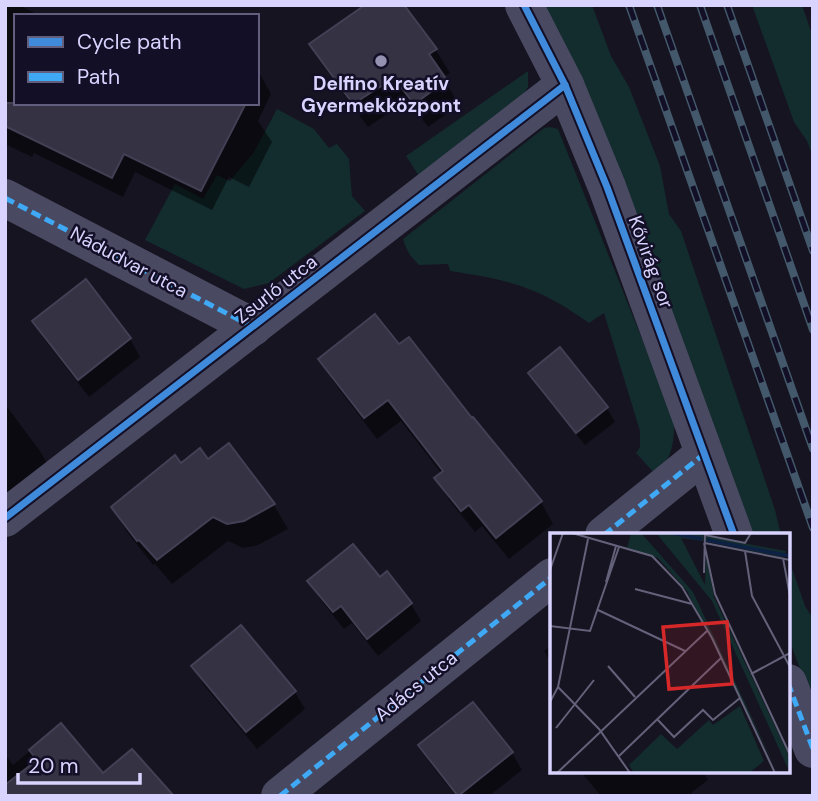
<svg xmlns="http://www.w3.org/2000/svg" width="818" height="801" viewBox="0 0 818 801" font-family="'DM Sans',sans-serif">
<rect width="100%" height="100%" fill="#161421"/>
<g fill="#132c2d">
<path d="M 545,5 L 592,5 L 611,56 L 629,87 L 660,166 L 669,214 L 681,231 L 775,510 L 781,535 L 749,535 Z"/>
<path d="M 752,5 L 802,5 L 813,37 L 813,157 L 807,141 L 794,122 Z"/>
<path d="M 528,71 L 528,87 L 523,95 L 419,176 L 406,156 Z"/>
<path d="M 277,109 L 314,129 L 329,148 L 337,144 L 349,159 L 352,196 L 365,211 L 269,283 L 244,289 L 145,240 L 175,184 L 203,199 L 217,175 L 230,181 L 254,152 Z"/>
<path d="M 550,127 L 558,129 L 675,421 C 673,445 673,456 656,475 L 636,453 L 640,447 L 640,431 L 604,313 L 589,323 C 539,287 510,280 450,271 L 448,264 L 419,265 C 410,256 406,250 403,239 L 544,128 Z"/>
<path d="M 788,557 L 805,606 L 813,619 L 813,703 L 788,637 Z"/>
</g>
<g fill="#0007">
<path d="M 5,5 L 20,5 L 40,16 L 16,16 L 16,103 L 257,103 L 257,73 L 260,74 L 271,94 L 258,121 L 272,142 L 249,187 L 229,177 L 212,210 L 135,172 L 123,197 L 34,153 L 32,157 L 5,144 Z"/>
<path d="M 401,5 L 436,50 L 450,73 L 443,77 L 459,105 L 428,127 L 408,100 L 368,127 L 325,68 L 311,44 Z"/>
<path d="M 85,282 L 130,339 L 140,357 L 89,397 L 44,339 L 34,322 Z"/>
<path d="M 398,347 L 472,421 L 473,419 L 541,502 L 553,524 L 509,559 L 482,526 L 475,532 L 449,500 L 437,478 L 442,474 L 401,421 L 377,439 L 333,381 L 320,359 Z"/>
<path d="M 530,374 L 607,408 L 615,422 L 585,445 L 538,388 Z"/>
<path d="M 5,404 L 40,451 L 50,468 L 5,503 Z"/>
<path d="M 229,445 L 274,505 L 288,529 L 258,545 L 243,548 L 228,541 L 172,584 L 155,564 L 153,565 L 127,532 L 113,508 L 180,466 L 208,461 Z"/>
<path d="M 379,579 L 411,604 L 421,621 L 378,656 L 352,623 L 344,629 L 320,599 L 309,581 Z"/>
<path d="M 552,645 L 552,665 L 544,651 Z"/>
<path d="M 193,666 L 295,692 L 305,709 L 257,749 L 203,684 Z"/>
<path d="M 60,726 L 103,775 L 5,796 L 5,754 L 13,765 Z"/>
<path d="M 420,746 L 512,753 L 522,770 L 489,796 L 456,796 L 430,763 Z"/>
<path d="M 580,771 L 703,771 L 708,780 L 691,793 L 694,796 L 601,796 Z"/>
</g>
<g fill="#343243" stroke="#433f54" stroke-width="2">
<path d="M 365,5 L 404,5 L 437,49 L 429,54 L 447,80 L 414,104 L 394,78 L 353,104 L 309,44 Z"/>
<path d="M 5,103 L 246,103 L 201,191 L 124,154 L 112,178 L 5,126 Z"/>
<path d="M 86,279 L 131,338 L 78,380 L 32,321 Z"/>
<path d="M 375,314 L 399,344 L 409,337 L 472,418 L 473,417 L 542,501 L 496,538 L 469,505 L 461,511 L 434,478 L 443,471 L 388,400 L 364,418 L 318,359 Z"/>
<path d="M 560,347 L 608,407 L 576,433 L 528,373 Z"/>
<path d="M 229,443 L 275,504 L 244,521 L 227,524 L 213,517 L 157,560 L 139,540 L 137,541 L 111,507 L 175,455 L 181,463 L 200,448 L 208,459 Z"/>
<path d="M 353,544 L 380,577 L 387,571 L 412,603 L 367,639 L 341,606 L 333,612 L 307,581 Z"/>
<path d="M 241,625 L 296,691 L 246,732 L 191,666 Z"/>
<path d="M 473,702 L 513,752 L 458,796 L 418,745 Z"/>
<path d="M 61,723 L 103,773 L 132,749 L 174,796 L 5,796 L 5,785 L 37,760 L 29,750 Z"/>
</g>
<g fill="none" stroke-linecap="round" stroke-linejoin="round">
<g stroke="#4a4962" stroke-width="38">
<path d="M 524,5 L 565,85 L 607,187 L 734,535"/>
<path d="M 5,198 L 253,327"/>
<path d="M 5,518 L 565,85"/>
<path d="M 604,535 L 704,454"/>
<path d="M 788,683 L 813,749"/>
<path d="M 280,796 L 552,577"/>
</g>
<defs>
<g id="rail">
<path d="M 629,5 L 813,528"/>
<path d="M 657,5 L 813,449"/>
<path d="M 700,5 L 813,330"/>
<path d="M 727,5 L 813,251"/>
</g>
</defs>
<use href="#rail" stroke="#43596b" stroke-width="8"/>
<use href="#rail" stroke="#130f26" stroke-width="5" stroke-dasharray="16" stroke-linecap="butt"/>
<g stroke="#3fa9f5" stroke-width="5" stroke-dasharray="10 5" stroke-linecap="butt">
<path d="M 5,198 L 253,327"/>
<path d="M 604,535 L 704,454"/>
<path d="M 788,683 L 813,749"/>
<path d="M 280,796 L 552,577"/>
</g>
<defs>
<g id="cycleway">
<path d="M 524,5 L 565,85 L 607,187 L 734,535"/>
<path d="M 5,518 L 565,85"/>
</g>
</defs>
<use href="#cycleway" stroke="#130f26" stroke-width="11"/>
<use href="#cycleway" stroke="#408adc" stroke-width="7"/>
</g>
<circle fill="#9591b1" stroke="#130f26" stroke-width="2.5" cx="381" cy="61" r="7"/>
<g text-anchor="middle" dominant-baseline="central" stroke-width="5" stroke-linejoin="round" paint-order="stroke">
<g font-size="19" font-weight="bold" fill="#d9d4ff" stroke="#130f26">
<text x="381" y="83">Delfino Kreatív<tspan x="381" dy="22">Gyermekközpont</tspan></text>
</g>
<g font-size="19" fill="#d9d4ff" stroke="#130f26">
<text transform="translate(129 262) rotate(28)">Nádudvar utca</text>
<text transform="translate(651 262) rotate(70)">Kővirág sor</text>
<text transform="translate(276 289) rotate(-38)">Zsurló utca</text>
<text transform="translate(416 686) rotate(-39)">Adács utca</text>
</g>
</g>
<g transform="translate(550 533)">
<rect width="240" height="240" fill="#161421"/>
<path d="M 81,0 L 92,1 L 143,59 L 226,236 L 137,58 L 108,25 L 77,15 ZM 106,0 L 154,0 L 153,8 L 131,5 L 155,52 L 156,21 L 164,64 L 240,225 L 240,240 L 162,68 ZM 156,3 L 236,18 L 235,21 L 231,24 L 155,8 ZM 190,173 L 214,228 L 199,240 L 84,240 L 79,232 L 111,201 L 127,216 L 159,187 L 163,192 Z" fill="#132c2d"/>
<path fill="none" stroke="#0d2144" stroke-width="3.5" d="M 122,0 L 152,6M 157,7 L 240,23"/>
<path fill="none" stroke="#64617a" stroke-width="2" d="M 22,0 L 102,23 L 132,54 L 162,105 L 225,240M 155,2 L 195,10 L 201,0M 154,10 L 165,61 L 240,222M 155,10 L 240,27M 195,18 L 202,63 L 240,134M 233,25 L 240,63M 0,37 L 13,0M 154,40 L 155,0M 56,49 L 66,13M 85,56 L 142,71M 48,77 L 135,118M 0,93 L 40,98 L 69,14M 58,133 L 85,164M 201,141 L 240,120M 8,154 L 49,196 L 80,240M 0,169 L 8,154 L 38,6M 107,186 L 124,204 L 153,177 L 163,187 L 190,165M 6,195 L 44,147M 69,223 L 171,125M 7,240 L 158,97"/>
<path fill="#d62828" fill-opacity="0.15" stroke="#d62828" stroke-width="3.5" d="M 177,89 L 182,151 L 119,156 L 113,94 Z"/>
<rect width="240" height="240" fill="none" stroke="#d9d4ff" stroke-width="3.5"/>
</g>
<rect width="818" height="801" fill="none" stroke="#d9d4ff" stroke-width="14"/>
<rect x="14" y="14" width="245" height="91" fill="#130f26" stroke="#625e7d" stroke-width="2"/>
<rect x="28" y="37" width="35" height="10" fill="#408adc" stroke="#625e7d" stroke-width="2"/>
<text x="77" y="49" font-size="21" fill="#d9d4ff">Cycle path</text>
<rect x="28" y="72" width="35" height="10" fill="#3fa9f5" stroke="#625e7d" stroke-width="2"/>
<text x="77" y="84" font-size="21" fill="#d9d4ff">Path</text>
<path d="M18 773v10h122v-10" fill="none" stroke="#d9d4ff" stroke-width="3.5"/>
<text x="28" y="773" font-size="21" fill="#d9d4ff" stroke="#130f26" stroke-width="5" paint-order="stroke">20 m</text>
</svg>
